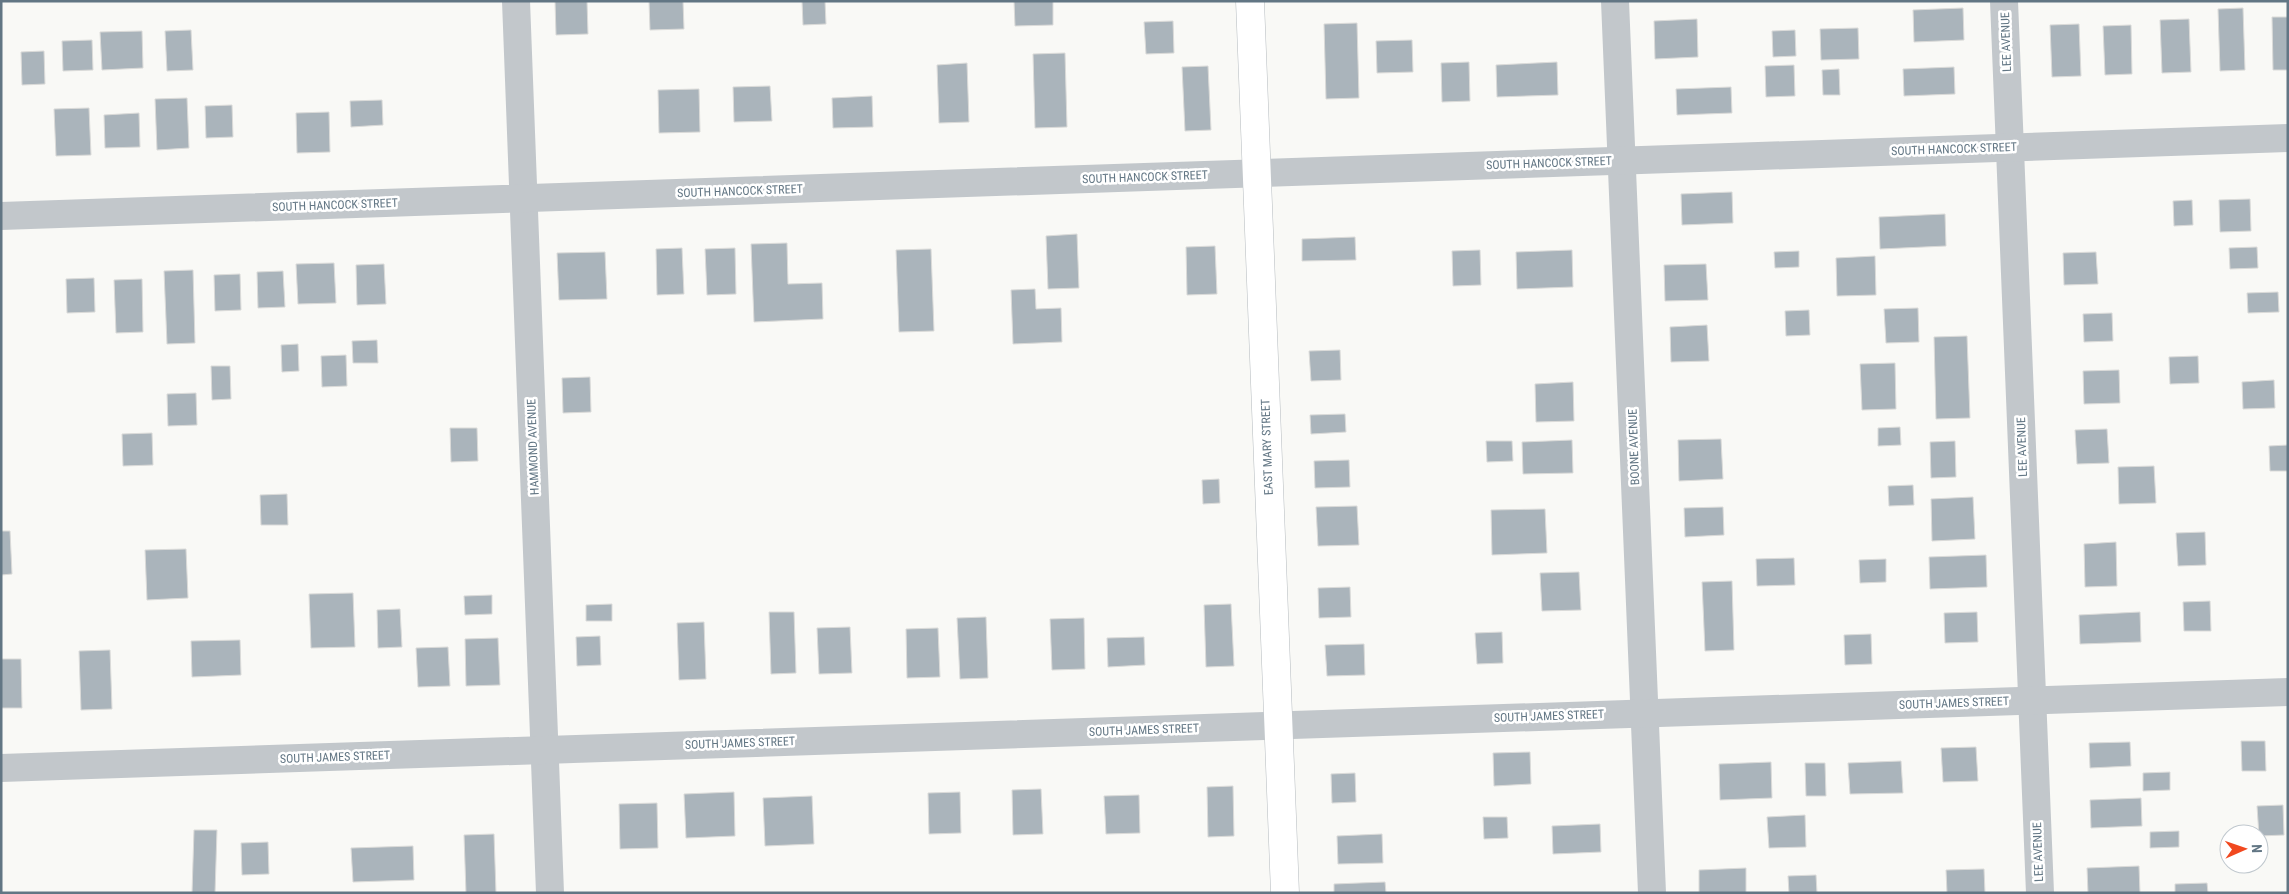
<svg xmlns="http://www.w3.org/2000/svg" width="2289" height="894" viewBox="0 0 2289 894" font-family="'Roboto Condensed',sans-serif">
<rect width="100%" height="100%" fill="#f9f9f6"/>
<g fill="#aab4bb" stroke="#dbdbd9">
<path d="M 555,1 L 587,1 L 588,34 L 556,35 Z"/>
<path d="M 649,1 L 683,1 L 684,29 L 650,30 Z"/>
<path d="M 802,1 L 825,1 L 826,24 L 803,25 Z"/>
<path d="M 1014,1 L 1053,1 L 1053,25 L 1015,26 Z"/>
<path d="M 1963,8 L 1964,40 L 1914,42 L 1913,10 Z"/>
<path d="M 2243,8 L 2245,70 L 2220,71 L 2218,9 Z"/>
<path d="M 2272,17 L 2288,17 L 2288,70 L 2273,70 Z"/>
<path d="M 1697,19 L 1698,57 L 1655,59 L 1654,21 Z"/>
<path d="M 2189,19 L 2191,72 L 2162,73 L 2160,20 Z"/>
<path d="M 1173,21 L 1174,53 L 1146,54 L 1144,22 Z"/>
<path d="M 1357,23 L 1359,98 L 1326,99 L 1324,24 Z"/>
<path d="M 2079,24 L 2081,76 L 2052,77 L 2050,25 Z"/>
<path d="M 2131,25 L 2132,74 L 2105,75 L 2103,26 Z"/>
<path d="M 1858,28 L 1859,59 L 1821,60 L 1820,29 Z"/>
<path d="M 191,30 L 193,70 L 167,71 L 165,31 Z"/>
<path d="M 1795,30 L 1796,56 L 1773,57 L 1772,31 Z"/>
<path d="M 142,31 L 143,68 L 102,70 L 100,32 Z"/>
<path d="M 92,40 L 93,70 L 63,71 L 62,41 Z"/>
<path d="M 1412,40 L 1413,72 L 1377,73 L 1376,41 Z"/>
<path d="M 44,51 L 45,84 L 22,85 L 21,52 Z"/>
<path d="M 1065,53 L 1067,127 L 1035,128 L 1033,54 Z"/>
<path d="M 1469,62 L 1470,101 L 1442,102 L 1441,63 Z"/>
<path d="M 1557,62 L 1558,95 L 1497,97 L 1496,65 Z"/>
<path d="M 967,63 L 969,122 L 939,123 L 937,65 Z"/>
<path d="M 1794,65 L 1795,96 L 1766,97 L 1765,66 Z"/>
<path d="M 1208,66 L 1211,130 L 1185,131 L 1182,67 Z"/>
<path d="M 1954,67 L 1955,94 L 1904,96 L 1903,69 Z"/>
<path d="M 1839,69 L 1840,95 L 1823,95 L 1822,70 Z"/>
<path d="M 770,86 L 772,121 L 734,122 L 733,87 Z"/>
<path d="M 1731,87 L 1732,113 L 1677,115 L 1676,89 Z"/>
<path d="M 699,89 L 700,132 L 659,133 L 658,90 Z"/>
<path d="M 872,96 L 873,127 L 833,128 L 832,98 Z"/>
<path d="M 187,98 L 189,148 L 157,150 L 155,99 Z"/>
<path d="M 382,100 L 383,125 L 351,127 L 350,101 Z"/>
<path d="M 232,105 L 233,137 L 206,138 L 205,106 Z"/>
<path d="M 89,108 L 91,155 L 56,156 L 54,109 Z"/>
<path d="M 329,112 L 330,152 L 297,153 L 296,113 Z"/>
<path d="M 139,113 L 140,147 L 105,148 L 104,115 Z"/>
<path d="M 1732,192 L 1733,223 L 1682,225 L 1681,194 Z"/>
<path d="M 2250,199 L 2251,231 L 2220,232 L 2219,200 Z"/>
<path d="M 2192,200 L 2193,225 L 2174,226 L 2173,201 Z"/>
<path d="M 1945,214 L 1946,246 L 1880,249 L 1879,217 Z"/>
<path d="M 1077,234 L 1079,288 L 1048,289 L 1046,236 Z"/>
<path d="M 1355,237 L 1356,260 L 1302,261 L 1302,239 Z"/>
<path d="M 787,243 L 788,284 L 822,283 L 823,319 L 754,322 L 751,244 Z"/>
<path d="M 1215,246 L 1217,294 L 1187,295 L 1186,247 Z"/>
<path d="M 2257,247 L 2258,268 L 2230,269 L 2229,248 Z"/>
<path d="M 682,248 L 684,294 L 657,295 L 656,249 Z"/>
<path d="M 735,248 L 736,294 L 707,295 L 705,249 Z"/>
<path d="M 931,249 L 934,331 L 899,332 L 896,250 Z"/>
<path d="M 1480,250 L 1481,285 L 1453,286 L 1452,251 Z"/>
<path d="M 1572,250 L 1573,287 L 1517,289 L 1516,252 Z"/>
<path d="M 1799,251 L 1799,267 L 1775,268 L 1774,252 Z"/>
<path d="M 605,252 L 607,299 L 559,300 L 557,253 Z"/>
<path d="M 2096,252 L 2098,284 L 2064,285 L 2063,253 Z"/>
<path d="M 1875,256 L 1876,295 L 1837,296 L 1836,258 Z"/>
<path d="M 334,263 L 336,303 L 298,304 L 296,264 Z"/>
<path d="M 384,264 L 386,304 L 357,305 L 356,265 Z"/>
<path d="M 1706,264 L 1708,300 L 1665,301 L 1664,265 Z"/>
<path d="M 193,270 L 195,343 L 167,344 L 164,271 Z"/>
<path d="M 283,271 L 285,307 L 258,308 L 257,272 Z"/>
<path d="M 240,274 L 241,310 L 215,311 L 214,275 Z"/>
<path d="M 94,278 L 95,312 L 67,313 L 66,279 Z"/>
<path d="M 142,279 L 143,332 L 116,333 L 114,280 Z"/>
<path d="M 1035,289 L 1036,309 L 1061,308 L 1062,342 L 1013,344 L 1011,290 Z"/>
<path d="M 2278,292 L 2279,312 L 2248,313 L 2247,293 Z"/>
<path d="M 1918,308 L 1919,342 L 1886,343 L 1884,309 Z"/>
<path d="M 1809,310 L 1810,335 L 1786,336 L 1785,311 Z"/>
<path d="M 2112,313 L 2113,341 L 2084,342 L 2083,314 Z"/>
<path d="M 1707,325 L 1709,361 L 1671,362 L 1670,327 Z"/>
<path d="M 1967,336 L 1970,418 L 1936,419 L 1934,337 Z"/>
<path d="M 377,340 L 378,363 L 353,363 L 352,341 Z"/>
<path d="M 298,344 L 299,371 L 282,372 L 281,345 Z"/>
<path d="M 1340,350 L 1341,380 L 1311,381 L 1309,351 Z"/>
<path d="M 346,355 L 347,386 L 322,387 L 321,356 Z"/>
<path d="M 2198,356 L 2199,383 L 2170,384 L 2169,357 Z"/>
<path d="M 1895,363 L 1896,409 L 1862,410 L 1860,364 Z"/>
<path d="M 211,366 L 230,366 L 231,399 L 212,400 Z"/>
<path d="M 2119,370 L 2120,403 L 2084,404 L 2083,371 Z"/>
<path d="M 590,377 L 591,412 L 563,413 L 562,378 Z"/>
<path d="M 2274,380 L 2275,408 L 2243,409 L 2242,382 Z"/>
<path d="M 1573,382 L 1574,421 L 1536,422 L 1535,384 Z"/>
<path d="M 196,393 L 197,425 L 168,426 L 167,394 Z"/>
<path d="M 1345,414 L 1346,432 L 1311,434 L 1310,415 Z"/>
<path d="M 1900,427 L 1901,445 L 1878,446 L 1878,428 Z"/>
<path d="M 450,428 L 477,428 L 478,461 L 451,462 Z"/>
<path d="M 2107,429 L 2109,463 L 2077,464 L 2075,430 Z"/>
<path d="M 152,433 L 153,465 L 123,466 L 122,434 Z"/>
<path d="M 1721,439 L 1723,479 L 1679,481 L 1678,440 Z"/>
<path d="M 1572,440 L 1573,473 L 1523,474 L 1522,442 Z"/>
<path d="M 1486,441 L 1512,441 L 1513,461 L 1487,462 Z"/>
<path d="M 1955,441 L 1956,477 L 1931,478 L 1930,442 Z"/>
<path d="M 2288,445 L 2288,471 L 2270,471 L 2269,446 Z"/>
<path d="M 1349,460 L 1350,487 L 1315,488 L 1314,461 Z"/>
<path d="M 2154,466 L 2156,503 L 2119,504 L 2118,467 Z"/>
<path d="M 1219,479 L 1220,503 L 1203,504 L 1202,480 Z"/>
<path d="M 1913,485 L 1914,505 L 1889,506 L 1888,486 Z"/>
<path d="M 287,494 L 288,525 L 261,525 L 260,495 Z"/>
<path d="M 1973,497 L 1975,539 L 1932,541 L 1931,499 Z"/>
<path d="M 1357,506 L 1359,545 L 1318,546 L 1316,507 Z"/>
<path d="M 1723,507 L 1724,535 L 1685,537 L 1684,508 Z"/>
<path d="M 1545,509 L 1547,553 L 1492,555 L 1491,510 Z"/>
<path d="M 1,531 L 10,531 L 12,574 L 1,575 Z"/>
<path d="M 2205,532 L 2206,565 L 2178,566 L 2176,533 Z"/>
<path d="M 2116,542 L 2117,586 L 2085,587 L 2084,544 Z"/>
<path d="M 186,549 L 188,598 L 147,600 L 145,550 Z"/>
<path d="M 1986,555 L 1987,587 L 1930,589 L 1929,557 Z"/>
<path d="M 1794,558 L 1795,585 L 1757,586 L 1756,559 Z"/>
<path d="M 1886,559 L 1886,582 L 1860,583 L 1859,560 Z"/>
<path d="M 1579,572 L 1581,610 L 1542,611 L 1540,573 Z"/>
<path d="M 1732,581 L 1734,650 L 1705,651 L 1702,582 Z"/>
<path d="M 1350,587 L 1351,617 L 1319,618 L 1318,588 Z"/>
<path d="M 353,593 L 355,647 L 311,648 L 309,594 Z"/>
<path d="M 492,595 L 492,614 L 465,615 L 464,596 Z"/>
<path d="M 2210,601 L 2211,631 L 2184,631 L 2183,602 Z"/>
<path d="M 612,604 L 612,621 L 586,621 L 586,605 Z"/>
<path d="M 1231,604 L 1234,666 L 1206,667 L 1204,605 Z"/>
<path d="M 400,609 L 402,647 L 378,648 L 377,610 Z"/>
<path d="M 769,612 L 794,612 L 796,673 L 771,674 Z"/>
<path d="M 1977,612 L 1978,642 L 1945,643 L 1944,613 Z"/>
<path d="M 2140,612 L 2141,642 L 2080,644 L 2079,615 Z"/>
<path d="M 986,617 L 988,678 L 960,679 L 957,618 Z"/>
<path d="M 1084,618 L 1085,669 L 1052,670 L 1050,619 Z"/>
<path d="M 704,622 L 706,679 L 679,680 L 677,623 Z"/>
<path d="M 850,627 L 852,673 L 819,674 L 817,628 Z"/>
<path d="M 938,628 L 940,677 L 907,678 L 906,629 Z"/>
<path d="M 1502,632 L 1503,663 L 1477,664 L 1475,633 Z"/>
<path d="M 1871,634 L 1872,664 L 1845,665 L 1844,635 Z"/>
<path d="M 600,636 L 601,665 L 577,666 L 576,637 Z"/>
<path d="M 1144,637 L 1145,665 L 1108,667 L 1107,638 Z"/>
<path d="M 498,638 L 500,685 L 466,686 L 465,639 Z"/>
<path d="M 240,640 L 241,675 L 192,677 L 191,641 Z"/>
<path d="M 1364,644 L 1365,675 L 1327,676 L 1325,645 Z"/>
<path d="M 448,647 L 450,686 L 418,687 L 416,648 Z"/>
<path d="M 110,650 L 112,709 L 81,710 L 79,651 Z"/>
<path d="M 1,659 L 21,659 L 22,708 L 1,708 Z"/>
<path d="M 2241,741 L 2265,741 L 2266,771 L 2242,771 Z"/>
<path d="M 2130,742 L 2131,766 L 2090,768 L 2089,743 Z"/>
<path d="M 1976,747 L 1978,781 L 1943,782 L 1941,748 Z"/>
<path d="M 1530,752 L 1531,784 L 1494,786 L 1493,753 Z"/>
<path d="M 1901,761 L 1903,793 L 1850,794 L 1848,763 Z"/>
<path d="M 1771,762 L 1772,798 L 1720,800 L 1719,764 Z"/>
<path d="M 1805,763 L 1825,763 L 1826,796 L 1806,796 Z"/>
<path d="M 2170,772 L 2170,790 L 2143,791 L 2143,773 Z"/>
<path d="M 1355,773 L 1356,802 L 1332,803 L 1331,774 Z"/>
<path d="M 1233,786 L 1234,836 L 1208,837 L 1207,787 Z"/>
<path d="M 1041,789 L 1043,834 L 1013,835 L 1012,790 Z"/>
<path d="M 734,792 L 735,836 L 686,838 L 684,794 Z"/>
<path d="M 960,792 L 961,833 L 929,834 L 928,793 Z"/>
<path d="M 1139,795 L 1140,833 L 1106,834 L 1104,796 Z"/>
<path d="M 812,796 L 814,844 L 765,846 L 763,798 Z"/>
<path d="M 2141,798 L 2142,826 L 2091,828 L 2090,800 Z"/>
<path d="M 657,803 L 658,848 L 620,849 L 619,804 Z"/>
<path d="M 2283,805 L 2284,835 L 2259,836 L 2257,806 Z"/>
<path d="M 1805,815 L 1806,847 L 1769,848 L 1767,817 Z"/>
<path d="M 1483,817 L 1507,817 L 1508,838 L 1484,839 Z"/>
<path d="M 1600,824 L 1601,852 L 1553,854 L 1552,826 Z"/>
<path d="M 194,830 L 217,830 L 215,893 L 192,893 Z"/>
<path d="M 2179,831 L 2179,847 L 2150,848 L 2150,832 Z"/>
<path d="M 494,834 L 496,893 L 466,893 L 464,835 Z"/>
<path d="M 1382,834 L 1383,863 L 1338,864 L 1337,836 Z"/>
<path d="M 268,842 L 269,874 L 242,875 L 241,843 Z"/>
<path d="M 413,846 L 414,880 L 353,882 L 351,848 Z"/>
<path d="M 2139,866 L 2140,893 L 2088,893 L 2087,868 Z"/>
<path d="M 1746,868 L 1746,893 L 1699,893 L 1699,870 Z"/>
<path d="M 1984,869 L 1985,893 L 1947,893 L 1946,870 Z"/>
<path d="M 1816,875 L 1817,893 L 1789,893 L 1788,876 Z"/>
<path d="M 1385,882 L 1386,893 L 1334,893 L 1334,884 Z"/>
<path d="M 2207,883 L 2208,893 L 2175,893 L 2175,884 Z"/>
</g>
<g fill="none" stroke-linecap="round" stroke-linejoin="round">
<defs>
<path id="major" d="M 1250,1 L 1285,893"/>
</defs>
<use href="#major" stroke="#b5bbbf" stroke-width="29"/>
<g stroke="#c2c7cb" stroke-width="28">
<path d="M 516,1 L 550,893"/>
<path d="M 1615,1 L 1652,893"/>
<path d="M 2004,1 L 2040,893"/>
<path d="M 1,216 L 2288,138"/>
<path d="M 1,768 L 2288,692"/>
</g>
<use href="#major" stroke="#fff" stroke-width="28"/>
</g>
<g text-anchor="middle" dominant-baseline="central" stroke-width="5" stroke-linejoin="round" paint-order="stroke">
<g font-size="12" fill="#627684" stroke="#fff">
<text transform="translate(2006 42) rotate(-92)">LEE AVENUE</text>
<text transform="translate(1954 149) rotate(-2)">SOUTH HANCOCK STREET</text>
<text transform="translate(1549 163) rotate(-2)">SOUTH HANCOCK STREET</text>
<text transform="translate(1145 177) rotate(-2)">SOUTH HANCOCK STREET</text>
<text transform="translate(740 191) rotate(-2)">SOUTH HANCOCK STREET</text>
<text transform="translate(335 205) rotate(-2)">SOUTH HANCOCK STREET</text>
<text transform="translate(533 447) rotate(-92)">HAMMOND AVENUE</text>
<text transform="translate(1267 447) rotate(-92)">EAST MARY STREET</text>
<text transform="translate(1634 447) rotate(-92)">BOONE AVENUE</text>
<text transform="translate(2022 447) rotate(-92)">LEE AVENUE</text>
<text transform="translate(1954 703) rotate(-2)">SOUTH JAMES STREET</text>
<text transform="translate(1549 716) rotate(-2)">SOUTH JAMES STREET</text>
<text transform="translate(1144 730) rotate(-2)">SOUTH JAMES STREET</text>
<text transform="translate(740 743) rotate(-2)">SOUTH JAMES STREET</text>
<text transform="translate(335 757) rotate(-2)">SOUTH JAMES STREET</text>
<text transform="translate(2038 852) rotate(-92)">LEE AVENUE</text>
</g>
</g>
<rect width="2289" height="894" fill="none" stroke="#627684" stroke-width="5"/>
<g transform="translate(2244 849) rotate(88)"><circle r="24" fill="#ffffff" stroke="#c0c8ce"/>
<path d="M0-4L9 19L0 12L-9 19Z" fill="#f1481f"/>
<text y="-8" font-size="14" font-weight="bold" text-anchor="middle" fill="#627684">N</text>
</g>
</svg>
